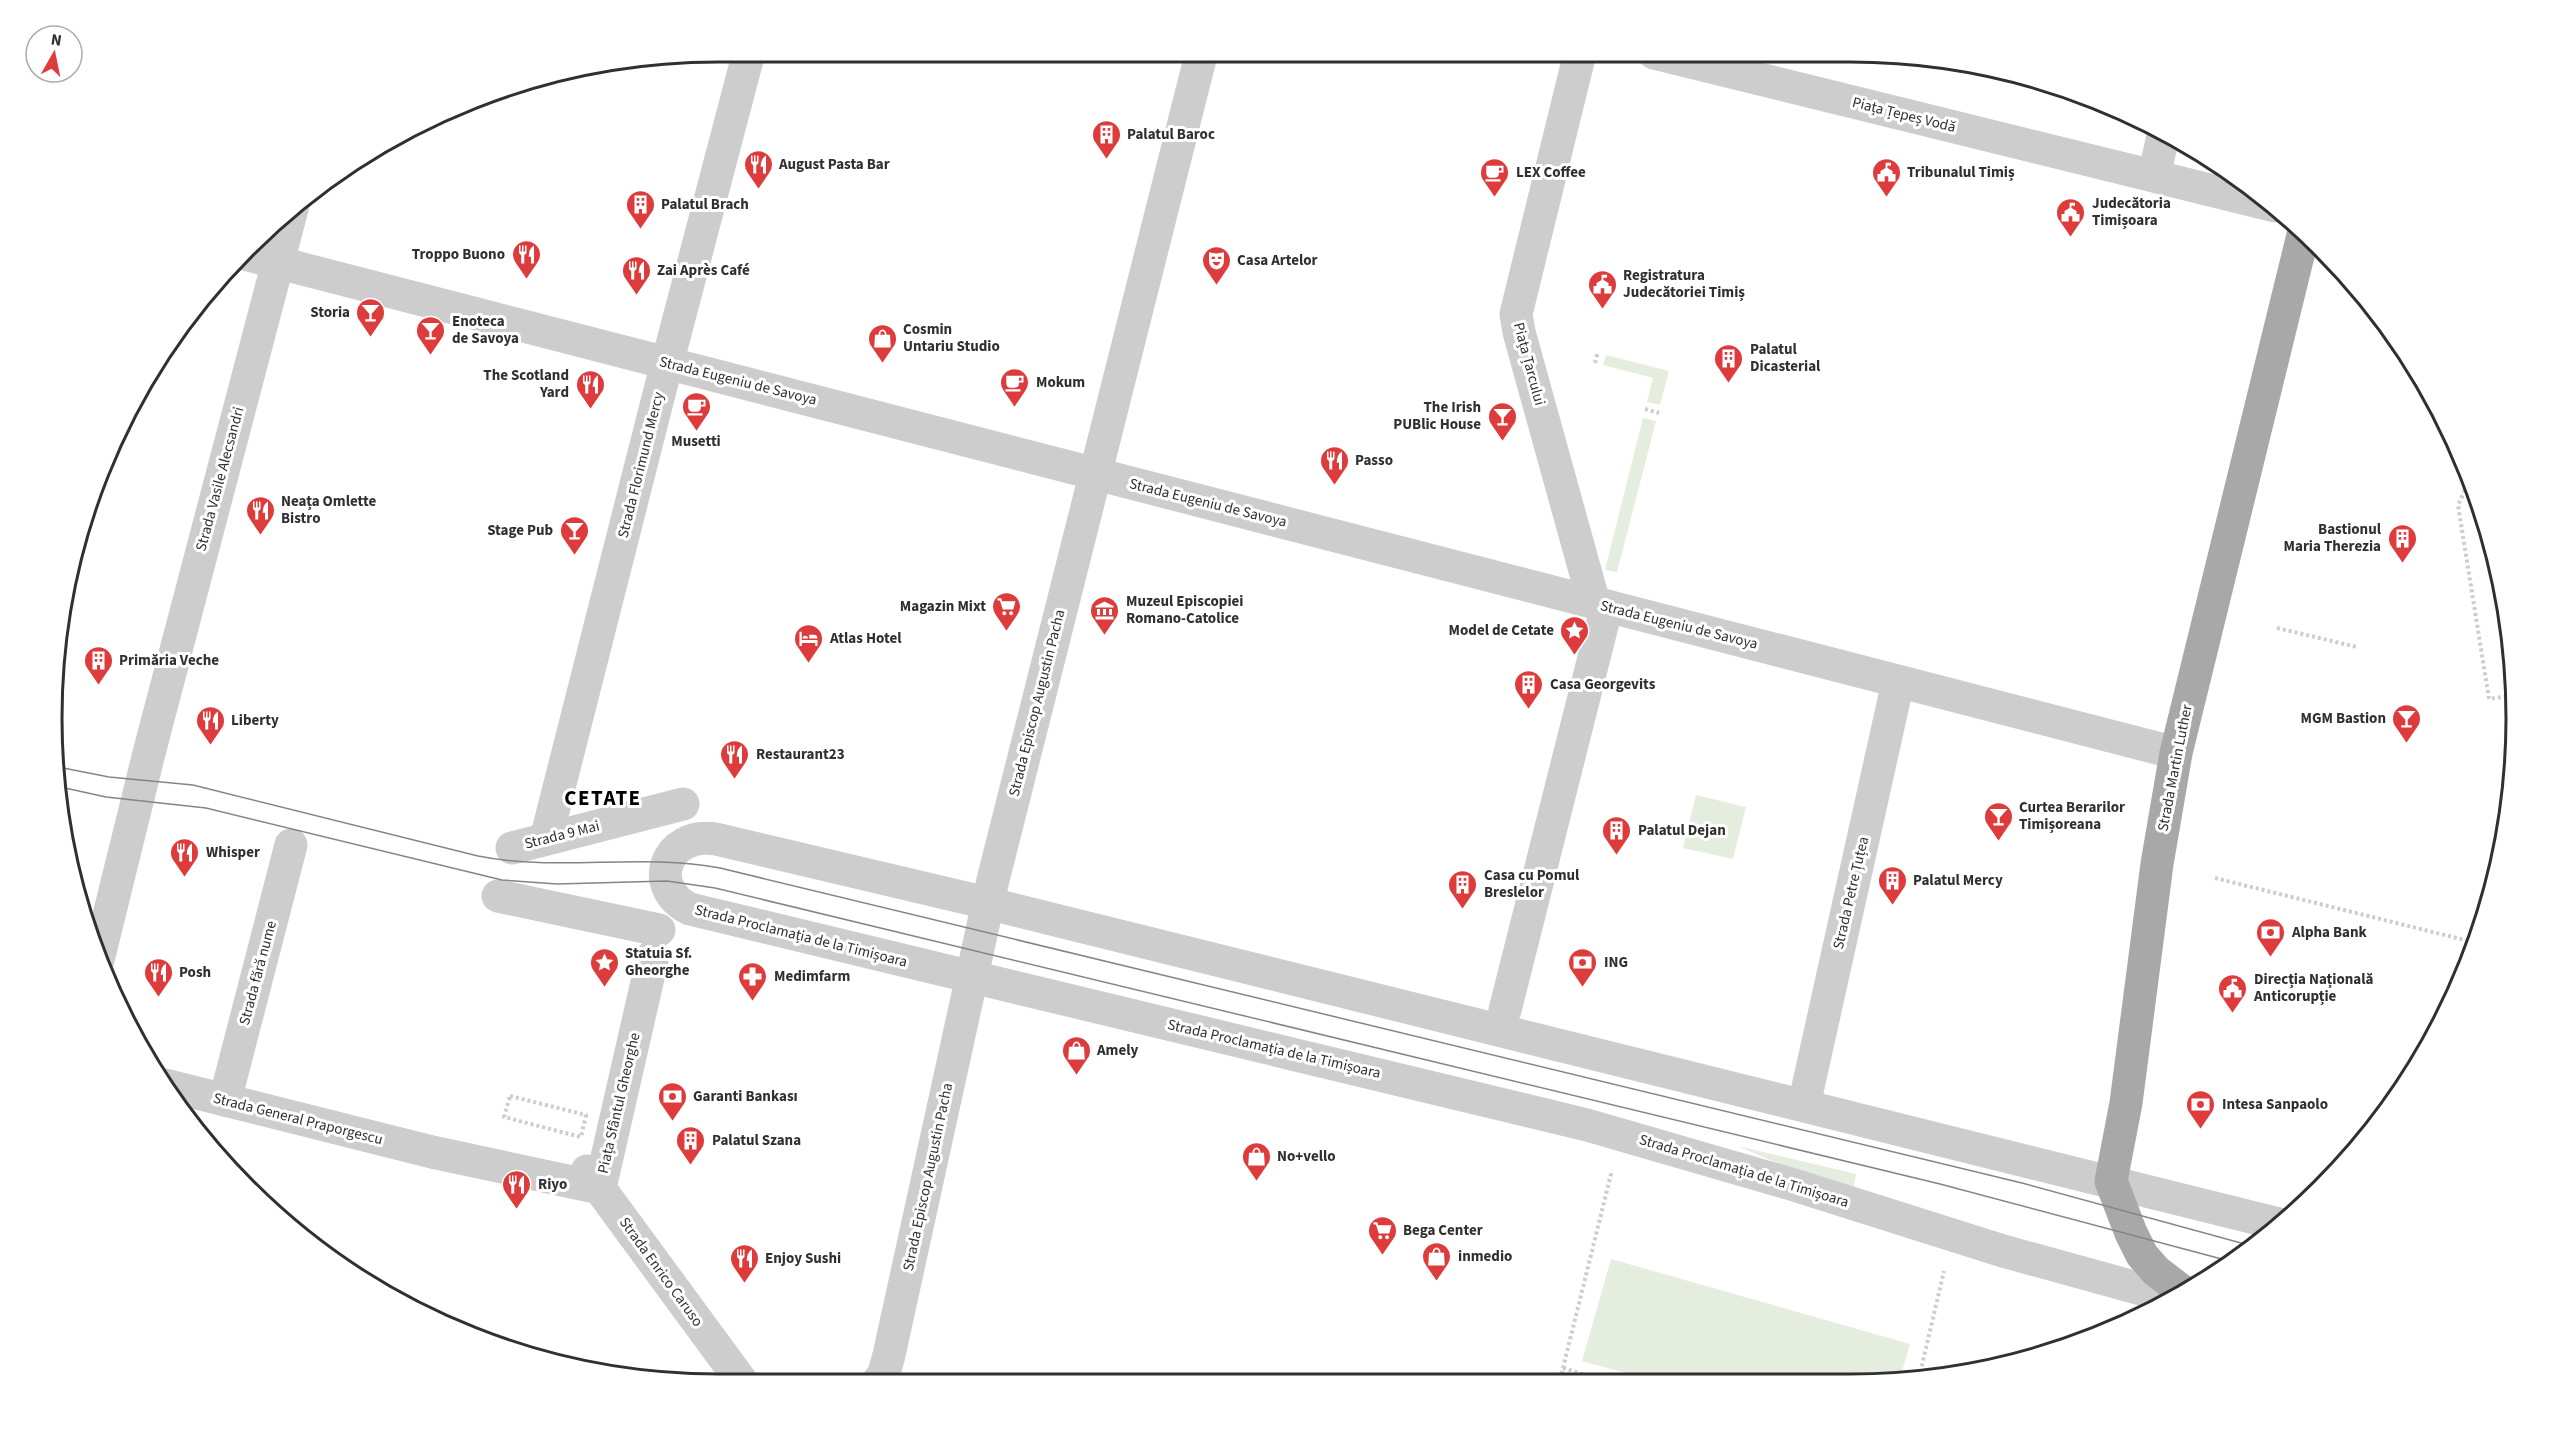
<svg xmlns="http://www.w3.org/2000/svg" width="2568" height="1435" viewBox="0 0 2568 1435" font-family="'Source Sans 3',sans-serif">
<rect width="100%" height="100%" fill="#fff"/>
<g fill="#e5eddf">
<path d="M 1606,355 L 1669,371 L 1660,405 L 1647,402 L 1653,378 L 1603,365 Z"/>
<path d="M 1643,418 L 1656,421 L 1617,572 L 1605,570 Z"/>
<path d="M 1696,795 L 1746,807 L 1733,859 L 1683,848 Z"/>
<path d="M 1738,1146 L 1856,1174 L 1854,1187 L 1782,1165 Z"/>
<path d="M 1611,1259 L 1910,1344 L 1900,1378 L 1647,1379 L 1582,1361 Z"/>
</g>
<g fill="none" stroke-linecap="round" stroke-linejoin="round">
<g stroke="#cdcdcd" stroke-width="4" stroke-dasharray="3 3" stroke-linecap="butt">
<path d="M 1595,363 L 1598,352"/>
<path d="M 1645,409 L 1659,413"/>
<path d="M 2470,479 L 2458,505 L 2489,699 L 2515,695"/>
<path d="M 2277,628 L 2357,647"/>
<path d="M 2215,878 L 2477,943"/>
<path d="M 602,969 L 612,963"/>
<path d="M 510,1096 L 586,1115 L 581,1137 L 504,1117 Z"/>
<path d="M 1563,1368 L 1598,1379"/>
<path d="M 1919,1378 L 1944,1271"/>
<path d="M 1560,1380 L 1612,1170"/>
</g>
<g stroke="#cdcdcd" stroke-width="33">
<path d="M 1580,53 L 1516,314 L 1519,332 L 1594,603"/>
<path d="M 1654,53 L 2275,206"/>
<path d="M 2154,176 L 2164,132"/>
<path d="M 241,253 L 2176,753"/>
<path d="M 546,839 L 658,398 L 748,56"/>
<path d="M 512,848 L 683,804"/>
<path d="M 498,896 L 659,930"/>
<path d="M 98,960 L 149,753 L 293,205"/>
<path d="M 1505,1010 L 1607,606"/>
<path d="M 165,1085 L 432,1152 L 600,1188 L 653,956"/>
<path d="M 225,1100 L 291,845"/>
<path d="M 1804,1105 L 1898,682"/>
<path d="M 587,1171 L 742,1382"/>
<path d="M 2170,1297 L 2003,1251 L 1791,1184 L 1587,1125 L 690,909 C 646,888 665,831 716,839 L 987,903 L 2279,1224"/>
<path d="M 878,1382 L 884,1373 L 889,1355 L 993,880 L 1201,55"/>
</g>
<path stroke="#a8a8a8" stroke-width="33" d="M 2182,1291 L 2156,1271 L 2142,1255 L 2131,1233 L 2111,1181 L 2126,1103 L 2157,864 L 2176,753 L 2304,231"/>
<g stroke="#858585" stroke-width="1.5">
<path d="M 53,766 L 109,777 L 193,785 L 478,856 C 558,872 639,853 720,868 L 2022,1183 L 2252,1246"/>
<path d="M 56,786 L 106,797 L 206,808 L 502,880 L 557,884 L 667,881 L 715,888 L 1940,1184 L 2233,1262"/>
</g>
</g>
<defs>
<symbol id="building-pin" viewBox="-11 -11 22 30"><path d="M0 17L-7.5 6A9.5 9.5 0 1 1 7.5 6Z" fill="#de3b3c" stroke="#fff"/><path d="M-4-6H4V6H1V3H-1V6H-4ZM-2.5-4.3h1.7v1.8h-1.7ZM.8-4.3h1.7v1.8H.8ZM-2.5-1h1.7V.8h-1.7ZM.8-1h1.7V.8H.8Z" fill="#fff"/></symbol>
<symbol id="restaurant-pin" viewBox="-11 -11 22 30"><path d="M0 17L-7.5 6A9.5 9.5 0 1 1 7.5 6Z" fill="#de3b3c" stroke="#fff"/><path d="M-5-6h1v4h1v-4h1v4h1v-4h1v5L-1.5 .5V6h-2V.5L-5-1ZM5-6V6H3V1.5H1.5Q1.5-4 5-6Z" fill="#fff"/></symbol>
<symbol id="cafe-pin" viewBox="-11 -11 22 30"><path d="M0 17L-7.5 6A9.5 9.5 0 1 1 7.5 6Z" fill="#de3b3c" stroke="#fff"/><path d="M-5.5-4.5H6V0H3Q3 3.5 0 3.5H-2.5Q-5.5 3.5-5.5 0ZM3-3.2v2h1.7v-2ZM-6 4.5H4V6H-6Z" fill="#fff"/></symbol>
<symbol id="civic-pin" viewBox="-11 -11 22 30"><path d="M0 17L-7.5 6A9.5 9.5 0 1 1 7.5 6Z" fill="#de3b3c" stroke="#fff"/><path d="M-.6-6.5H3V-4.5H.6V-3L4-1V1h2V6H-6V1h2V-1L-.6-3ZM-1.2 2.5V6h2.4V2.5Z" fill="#fff"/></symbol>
<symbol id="theatre-pin" viewBox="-11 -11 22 30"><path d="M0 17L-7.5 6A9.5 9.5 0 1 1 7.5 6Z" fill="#de3b3c" stroke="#fff"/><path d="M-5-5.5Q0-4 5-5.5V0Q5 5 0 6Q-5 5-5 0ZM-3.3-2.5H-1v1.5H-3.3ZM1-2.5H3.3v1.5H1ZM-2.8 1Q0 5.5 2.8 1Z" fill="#fff"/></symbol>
<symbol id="bar-pin" viewBox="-11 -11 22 30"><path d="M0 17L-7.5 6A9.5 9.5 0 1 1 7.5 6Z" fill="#de3b3c" stroke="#fff"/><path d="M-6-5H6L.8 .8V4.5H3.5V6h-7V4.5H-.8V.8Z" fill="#fff"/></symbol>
<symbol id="shop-pin" viewBox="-11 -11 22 30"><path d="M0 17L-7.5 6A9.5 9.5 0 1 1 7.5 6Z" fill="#de3b3c" stroke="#fff"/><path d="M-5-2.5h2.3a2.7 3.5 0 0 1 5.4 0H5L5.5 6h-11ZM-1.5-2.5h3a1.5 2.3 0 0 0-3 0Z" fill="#fff"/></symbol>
<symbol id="supermarket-pin" viewBox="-11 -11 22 30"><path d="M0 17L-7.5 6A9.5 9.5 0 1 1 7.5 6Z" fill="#de3b3c" stroke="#fff"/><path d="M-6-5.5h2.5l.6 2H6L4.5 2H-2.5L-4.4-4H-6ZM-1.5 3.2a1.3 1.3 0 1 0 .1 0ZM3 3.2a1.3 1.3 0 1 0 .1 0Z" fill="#fff"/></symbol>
<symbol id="museum-pin" viewBox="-11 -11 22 30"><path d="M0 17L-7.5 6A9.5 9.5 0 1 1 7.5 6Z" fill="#de3b3c" stroke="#fff"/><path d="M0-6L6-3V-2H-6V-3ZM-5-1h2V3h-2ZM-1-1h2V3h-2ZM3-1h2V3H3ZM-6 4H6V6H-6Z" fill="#fff"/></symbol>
<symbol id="sight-pin" viewBox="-11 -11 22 30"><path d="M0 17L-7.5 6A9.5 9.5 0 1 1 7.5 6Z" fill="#de3b3c" stroke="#fff"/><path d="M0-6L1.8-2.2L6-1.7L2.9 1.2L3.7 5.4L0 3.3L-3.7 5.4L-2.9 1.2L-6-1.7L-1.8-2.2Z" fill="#fff"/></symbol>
<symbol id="hotel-pin" viewBox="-11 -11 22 30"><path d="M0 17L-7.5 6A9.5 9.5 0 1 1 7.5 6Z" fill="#de3b3c" stroke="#fff"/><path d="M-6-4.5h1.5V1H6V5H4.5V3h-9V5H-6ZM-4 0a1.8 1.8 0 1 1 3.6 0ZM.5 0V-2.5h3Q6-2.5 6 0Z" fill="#fff"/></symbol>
<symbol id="bank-pin" viewBox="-11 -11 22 30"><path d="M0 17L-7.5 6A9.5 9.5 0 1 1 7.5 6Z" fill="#de3b3c" stroke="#fff"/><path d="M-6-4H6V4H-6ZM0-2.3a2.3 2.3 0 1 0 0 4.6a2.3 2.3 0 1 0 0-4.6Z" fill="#fff"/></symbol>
<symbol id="pharmacy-pin" viewBox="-11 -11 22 30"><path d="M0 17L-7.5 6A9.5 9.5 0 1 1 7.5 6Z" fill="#de3b3c" stroke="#fff"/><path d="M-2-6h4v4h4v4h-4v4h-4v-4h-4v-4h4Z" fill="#fff"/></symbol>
</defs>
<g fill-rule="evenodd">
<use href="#building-pin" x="1090" y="118" width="33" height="45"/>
<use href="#restaurant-pin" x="742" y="148" width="33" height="45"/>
<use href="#cafe-pin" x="1478" y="156" width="33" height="45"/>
<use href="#civic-pin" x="1870" y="156" width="33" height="45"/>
<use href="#building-pin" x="624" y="188" width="33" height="45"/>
<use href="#civic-pin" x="2054" y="196" width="33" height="45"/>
<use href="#restaurant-pin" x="510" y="238" width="33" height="45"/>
<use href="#theatre-pin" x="1200" y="244" width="33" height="45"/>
<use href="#restaurant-pin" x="620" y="254" width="33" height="45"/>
<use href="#civic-pin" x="1586" y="268" width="33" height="45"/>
<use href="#bar-pin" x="354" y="296" width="33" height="45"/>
<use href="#bar-pin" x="414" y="314" width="33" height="45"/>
<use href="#shop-pin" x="866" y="322" width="33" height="45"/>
<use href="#building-pin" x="1712" y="342" width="33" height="45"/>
<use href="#cafe-pin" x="998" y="366" width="33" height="45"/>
<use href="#restaurant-pin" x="574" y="368" width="33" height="45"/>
<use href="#cafe-pin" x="680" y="390" width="33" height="45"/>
<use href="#bar-pin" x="1486" y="400" width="33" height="45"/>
<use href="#restaurant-pin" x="1318" y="444" width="33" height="45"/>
<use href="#restaurant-pin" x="244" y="494" width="33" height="45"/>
<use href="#bar-pin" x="558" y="514" width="33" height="45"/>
<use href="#building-pin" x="2386" y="522" width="33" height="45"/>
<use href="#supermarket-pin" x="990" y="590" width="33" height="45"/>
<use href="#museum-pin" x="1088" y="594" width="33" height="45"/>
<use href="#sight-pin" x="1558" y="614" width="33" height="45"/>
<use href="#hotel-pin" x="792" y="622" width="33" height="45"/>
<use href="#building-pin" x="82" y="644" width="33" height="45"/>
<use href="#building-pin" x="1512" y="668" width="33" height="45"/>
<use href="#bar-pin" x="2390" y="702" width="33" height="45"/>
<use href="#restaurant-pin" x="194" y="704" width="33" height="45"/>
<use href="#restaurant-pin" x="718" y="738" width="33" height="45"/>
<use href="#bar-pin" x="1982" y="800" width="33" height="45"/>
<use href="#building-pin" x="1600" y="814" width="33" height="45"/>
<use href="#restaurant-pin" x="168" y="836" width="33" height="45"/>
<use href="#building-pin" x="1876" y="864" width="33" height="45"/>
<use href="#building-pin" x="1446" y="868" width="33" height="45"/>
<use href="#bank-pin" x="2254" y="916" width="33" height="45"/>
<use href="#sight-pin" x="588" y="946" width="33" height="45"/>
<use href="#bank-pin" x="1566" y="946" width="33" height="45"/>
<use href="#restaurant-pin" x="142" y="956" width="33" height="45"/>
<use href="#pharmacy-pin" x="736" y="960" width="33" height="45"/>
<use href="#civic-pin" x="2216" y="972" width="33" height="45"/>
<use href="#shop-pin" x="1060" y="1034" width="33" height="45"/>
<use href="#bank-pin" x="656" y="1080" width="33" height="45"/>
<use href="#bank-pin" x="2184" y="1088" width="33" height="45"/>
<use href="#building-pin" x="674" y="1124" width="33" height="45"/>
<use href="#shop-pin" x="1240" y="1140" width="33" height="45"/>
<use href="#restaurant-pin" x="500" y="1168" width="33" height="45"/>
<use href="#supermarket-pin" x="1366" y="1214" width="33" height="45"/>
<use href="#shop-pin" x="1420" y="1240" width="33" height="45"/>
<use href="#restaurant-pin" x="728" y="1242" width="33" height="45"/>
</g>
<g text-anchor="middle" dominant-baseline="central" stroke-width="6" stroke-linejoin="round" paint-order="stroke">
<g font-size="15" fill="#303030" stroke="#fff">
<text transform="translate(1904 115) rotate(14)">Piața Țepeș Vodă</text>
<text transform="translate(1529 364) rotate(75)">Piața Țarcului</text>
<text transform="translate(738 381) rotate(14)">Strada Eugeniu de Savoya</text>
<text transform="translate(641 465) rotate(-76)">Strada Florimund Mercy</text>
<text transform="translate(220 479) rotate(-75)">Strada Vasile Alecsandri</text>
<text transform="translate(1208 503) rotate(14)">Strada Eugeniu de Savoya</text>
<text transform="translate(1679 625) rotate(14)">Strada Eugeniu de Savoya</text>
<text transform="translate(1037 703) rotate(-76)">Strada Episcop Augustin Pacha</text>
<text transform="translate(2175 768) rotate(-79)">Strada Martin Luther</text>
<text transform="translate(562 835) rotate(-14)">Strada 9 Mai</text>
<text transform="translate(1851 893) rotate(-77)">Strada Petre Țuțea</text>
<text transform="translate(801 936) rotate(14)">Strada Proclamația de la Timișoara</text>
<text transform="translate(258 973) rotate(-75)">Strada fără nume</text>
<text transform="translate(1274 1049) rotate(13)">Strada Proclamația de la Timișoara</text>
<text transform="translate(619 1103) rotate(-77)">Piața Sfântul Gheorghe</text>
<text transform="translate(298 1119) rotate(14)">Strada General Praporgescu</text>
<text transform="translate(1744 1171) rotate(17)">Strada Proclamația de la Timișoara</text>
<text transform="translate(928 1177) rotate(-78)">Strada Episcop Augustin Pacha</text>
<text transform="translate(661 1272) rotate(54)">Strada Enrico Caruso</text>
</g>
<g font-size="15" font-weight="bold" fill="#303030" stroke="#fff" text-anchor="start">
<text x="1127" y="134">Palatul Baroc</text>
<text x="779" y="164">August Pasta Bar</text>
<text x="1516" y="172">LEX Coffee</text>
<text x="1907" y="172">Tribunalul Timiș</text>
<text x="2092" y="203">Judecătoria<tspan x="2092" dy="17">Timișoara</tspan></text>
<text x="661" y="204">Palatul Brach</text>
<text x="505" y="254" text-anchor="end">Troppo Buono</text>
<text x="1237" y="260">Casa Artelor</text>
<text x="657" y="270">Zai Après Café</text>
<text x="1623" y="275">Registratura<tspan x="1623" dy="17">Judecătoriei Timiș</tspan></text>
<text x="350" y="312" text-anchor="end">Storia</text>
<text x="452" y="321">Enoteca<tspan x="452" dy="17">de Savoya</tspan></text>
<text x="903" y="329">Cosmin<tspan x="903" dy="17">Untariu Studio</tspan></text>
<text x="1750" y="349">Palatul<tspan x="1750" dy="17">Dicasterial</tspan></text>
<text x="569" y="375" text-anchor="end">The Scotland<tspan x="569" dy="17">Yard</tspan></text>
<text x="1036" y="382">Mokum</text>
<text x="1481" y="407" text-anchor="end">The Irish<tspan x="1481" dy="17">PUBlic House</tspan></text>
<text x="696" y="441" text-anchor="middle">Musetti</text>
<text x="1355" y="460">Passo</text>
<text x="281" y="501">Neața Omlette<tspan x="281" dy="17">Bistro</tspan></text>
<text x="2381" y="529" text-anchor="end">Bastionul<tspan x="2381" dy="17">Maria Therezia</tspan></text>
<text x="553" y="530" text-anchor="end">Stage Pub</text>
<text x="1126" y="601">Muzeul Episcopiei<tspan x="1126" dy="17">Romano-Catolice</tspan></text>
<text x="986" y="606" text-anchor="end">Magazin Mixt</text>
<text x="1554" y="630" text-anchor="end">Model de Cetate</text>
<text x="830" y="638">Atlas Hotel</text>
<text x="119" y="660">Primăria Veche</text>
<text x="1550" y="684">Casa Georgevits</text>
<text x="2386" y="718" text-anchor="end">MGM Bastion</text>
<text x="231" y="720">Liberty</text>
<text x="756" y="754">Restaurant23</text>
<text x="2019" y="807">Curtea Berarilor<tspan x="2019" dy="17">Timișoreana</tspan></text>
<text x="1638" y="830">Palatul Dejan</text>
<text x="206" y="852">Whisper</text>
<text x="1484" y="875">Casa cu Pomul<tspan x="1484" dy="17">Breslelor</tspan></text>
<text x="1913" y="880">Palatul Mercy</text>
<text x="2292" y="932">Alpha Bank</text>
<text x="625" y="953">Statuia Sf.<tspan x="625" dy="17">Gheorghe</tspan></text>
<text x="1604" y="962">ING</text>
<text x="179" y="972">Posh</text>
<text x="774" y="976">Medimfarm</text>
<text x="2254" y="979">Direcția Națională<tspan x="2254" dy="17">Anticorupție</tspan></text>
<text x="1097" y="1050">Amely</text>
<text x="693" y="1096">Garanti Bankası</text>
<text x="2222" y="1104">Intesa Sanpaolo</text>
<text x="712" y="1140">Palatul Szana</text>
<text x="1277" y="1156">No+vello</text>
<text x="538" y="1184">Riyo</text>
<text x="1403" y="1230">Bega Center</text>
<text x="1458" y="1256">inmedio</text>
<text x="765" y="1258">Enjoy Sushi</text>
</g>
<g font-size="21" font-weight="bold" letter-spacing="1.5" fill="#000" stroke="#fff">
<text x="603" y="798">CETATE</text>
</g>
</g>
<path d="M0 0H2568V1435H0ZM718 62H1850A656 656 0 0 1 2506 718V718A656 656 0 0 1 1850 1374H718A656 656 0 0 1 62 718V718A656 656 0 0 1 718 62Z" fill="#fff" fill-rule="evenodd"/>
<path fill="none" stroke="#303030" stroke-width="3" d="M718 62H1850A656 656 0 0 1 2506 718V718A656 656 0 0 1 1850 1374H718A656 656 0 0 1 62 718V718A656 656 0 0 1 718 62Z"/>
<g transform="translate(54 54) rotate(9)"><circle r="28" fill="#ffffff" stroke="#acacac" stroke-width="1.5"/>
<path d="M0-4.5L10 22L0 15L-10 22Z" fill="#de3b3c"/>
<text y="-9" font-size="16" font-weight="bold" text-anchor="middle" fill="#303030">N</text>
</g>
</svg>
